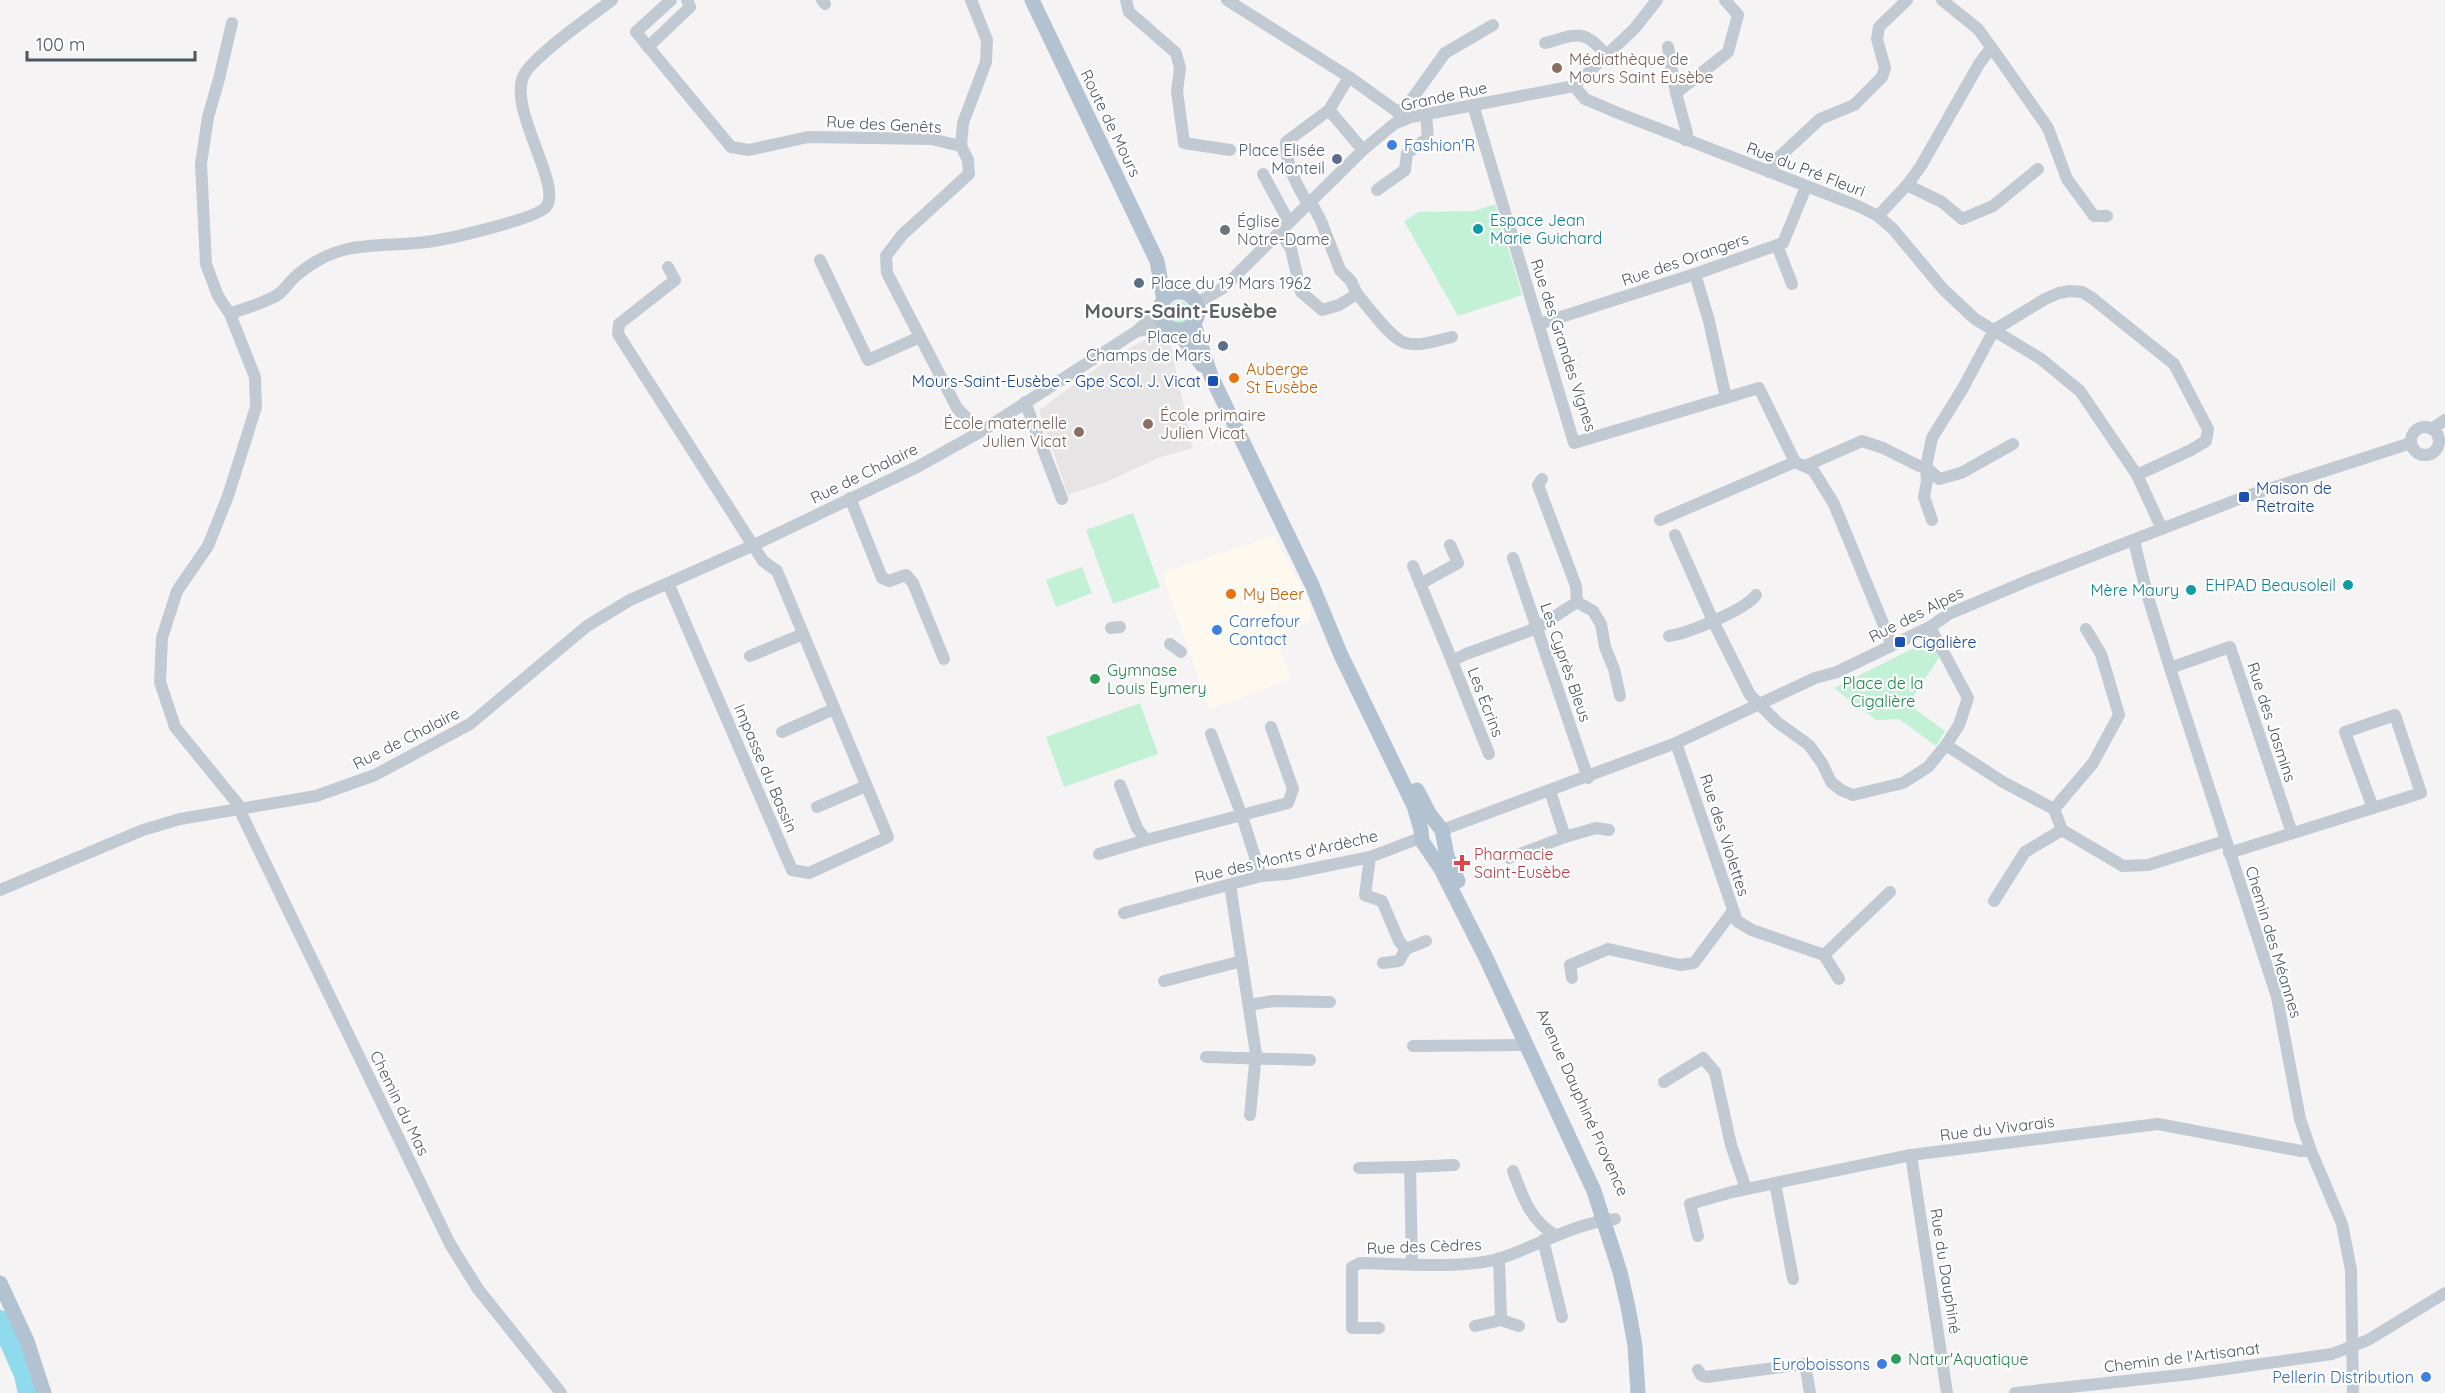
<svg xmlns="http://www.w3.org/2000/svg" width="2445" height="1393" viewBox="0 0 2445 1393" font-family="Quicksand,sans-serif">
<rect width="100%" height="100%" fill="#f5f3f3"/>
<path fill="#fdf9ef" d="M 1274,536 L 1310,603 L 1311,621 L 1275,635 L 1291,679 L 1209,709 L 1162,573 Z"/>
<path fill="#e6e4e5" d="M 1155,334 L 1166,336 L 1169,339 L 1193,448 L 1158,458 L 1104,483 L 1068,495 L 1039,410 L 1101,365 Z"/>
<g fill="#c3f1d5">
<path d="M 1495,204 L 1522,295 L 1458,316 L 1404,221 L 1419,212 L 1474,211 Z"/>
<circle cx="1179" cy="312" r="11"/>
<path d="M 1133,513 L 1160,587 L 1113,604 L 1086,530 Z"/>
<path d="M 1082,567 L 1092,593 L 1056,607 L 1046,580 Z"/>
<path d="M 1928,641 L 1935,645 L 1939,658 L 1908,704 L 1945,731 L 1936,746 L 1899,719 L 1876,720 L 1834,688 Z"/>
<path d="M 1140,703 L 1158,754 L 1064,787 L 1046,737 Z"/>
</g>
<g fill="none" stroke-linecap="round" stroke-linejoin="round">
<path stroke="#90daee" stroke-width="20" d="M 0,1320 L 24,1375 L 28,1393"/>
<g stroke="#c1cad2" stroke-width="12">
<path d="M 671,0 L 636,32 L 731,147 L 749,150 L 808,137 L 931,139 L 961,146 L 968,160 L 969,174 L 902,235 L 886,256 L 887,273 L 957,408 L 980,432"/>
<path d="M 822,0 L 825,4"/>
<path d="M 1126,0 L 1129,12 L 1176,53 L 1180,68 L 1177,91 L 1184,143 L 1230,150"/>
<path d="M 1227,0 L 1349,77 L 1395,110 L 1403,119"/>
<path d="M 1942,0 L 1978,29 L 1999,58 L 2048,128 L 2067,179 L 2094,216 L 2107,216"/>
<path d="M 232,23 L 219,79 L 208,117 L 201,164 L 206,264 L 218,296 L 230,314 L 255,377 L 256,407 L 228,496 L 208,546 L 177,591 L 162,638 L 160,682 L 175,727 L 241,808 L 242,815 L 450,1244 L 478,1289 L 561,1393"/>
<path d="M 1545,43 C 1578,34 1584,28 1607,56"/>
<path d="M 648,47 L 690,7 L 687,0"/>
<path d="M 1668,47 L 1676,93"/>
<path d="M 1349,77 L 1329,110 L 1363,150"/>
<path d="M 1574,86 L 1585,99 L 1618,113 L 1858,206 L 1878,216 L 1893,229 L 1943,289 L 1975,319 L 2041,359 L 2080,391 L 2137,475 L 2162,529"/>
<path d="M 1473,105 L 1574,443 L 1759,388 L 1795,462 L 1813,470 L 1834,504 L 1892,645"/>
<path d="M 1398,113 L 1412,99 L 1445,53 L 1493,25"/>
<path d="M 1685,140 L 1687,133 L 1676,93 L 1728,52 L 1738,15 L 1725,0"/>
<path d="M 961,146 L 963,123 L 986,62 L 987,40 L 971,0"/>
<path d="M 1769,172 L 1777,159 L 1820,119 L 1854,105 L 1882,77 L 1885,68 L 1877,39 L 1879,27 L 1907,0"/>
<path d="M 1263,174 L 1289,222"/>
<path d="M 1907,185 L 1942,202 L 1962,219 L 1993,206 L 2038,169"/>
<path d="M 1377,190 L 1405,170 L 1407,153 L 1428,138 L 1426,115"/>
<path d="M 1308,204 C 1296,184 1286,165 1286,142 L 1329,110"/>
<path d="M 1878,216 L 1907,185 L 1921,166 L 1979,64 L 1991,48"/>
<path d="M 1279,231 L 1291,249 L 1301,292 L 1322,310 L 1339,305 L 1357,294 L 1351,281 L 1340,270 L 1321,221 L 1311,202"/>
<path d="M 1777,245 L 1792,284"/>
<path d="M 820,260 L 868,360 L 920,337"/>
<path d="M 1695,274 L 1709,321 L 1726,398"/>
<path d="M 1357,294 C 1368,306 1391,340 1406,343 C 1420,347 1438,340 1452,337"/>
<path d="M 1197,303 L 1223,288 L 1363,150 L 1394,124 L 1411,117 L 1574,86 L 1635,28 L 1657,0"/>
<path d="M 230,314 C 244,308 269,302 280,293 C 286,288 290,281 296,276 C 310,264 329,253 348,249 C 375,243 405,246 433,241 C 452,238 536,219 546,207 C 563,186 509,111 523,77 C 530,58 594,14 612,0"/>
<path d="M 1539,324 L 1695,274 L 1783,243 L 1806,187"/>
<path d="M 1137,331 L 1167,326"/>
<path d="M 1025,402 L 1062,499"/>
<circle cx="2425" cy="441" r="14"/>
<path d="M 2432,429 L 2445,420"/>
<path d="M 1805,466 L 1862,441 L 1883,448 L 1919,466 L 1926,467 L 1932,438 L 1963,388 L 1994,330 L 2045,299 L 2059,293 L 2070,291 L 2082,292 L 2092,298 L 2174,364 L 2208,429 L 2206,441 L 2191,450 L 2137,475"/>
<path d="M 850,498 L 882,578 L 889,581 L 906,575 L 913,583 L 944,659"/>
<path d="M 1660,520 L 1795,462"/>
<path d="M 1932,520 L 1924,497 L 1927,481 L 1926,467 L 1939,479 L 1961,473 L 2013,444"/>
<path d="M 1675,535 L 1713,621 L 1750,695 L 1777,722 L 1809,745 L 1822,763 L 1831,782 L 1841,790 L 1853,795 L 1903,783 L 1928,767 L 1946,745 L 2003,782 L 2054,809 L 2062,830 L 2123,866 L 2148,865 L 2225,841"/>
<path d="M 2134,541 L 2147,594 L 2170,668 L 2277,997 L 2300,1119 L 2311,1151 L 2342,1224 L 2351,1270 L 2353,1393"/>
<path d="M 1513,558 L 1588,778"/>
<path d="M 1413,566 L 1452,661"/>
<path d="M 668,583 L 792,870 L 809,873 L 888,837 L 777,571 L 763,561 L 618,334 L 619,324 L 675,280 L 668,267"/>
<path d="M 1420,584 L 1458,563 L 1450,545"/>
<path d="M 1577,602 L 1593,611 L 1601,624 L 1605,647 L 1614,669 L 1620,696"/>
<path d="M 1930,627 L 1968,698 L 1959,725 L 1946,745"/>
<path d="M 1111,628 L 1120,627"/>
<path d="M 1669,636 C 1689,633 1745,610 1756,595"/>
<path d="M 1170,644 L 1181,652"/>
<path d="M 750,656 L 803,634"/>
<path d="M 2170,668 L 2230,647 L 2292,833"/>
<path d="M 782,732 L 834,709"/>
<path d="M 1211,734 L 1242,816 L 1261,876"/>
<path d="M 1676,743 L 1737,921 L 1752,930 L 1824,955 L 1890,892"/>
<path d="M 1489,754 L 1452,661 L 1466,654 L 1537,628 L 1577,602 L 1576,586 L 1538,485 L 1542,479"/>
<path d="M 1120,785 L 1137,828 L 1146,840 L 1288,803 L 1293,789 L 1271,727"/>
<path d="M 1550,791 L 1565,837 L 1596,828 L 1609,830"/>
<path d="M 817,807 L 866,786"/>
<path d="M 2054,809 L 2093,763 L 2119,715 L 2101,654 L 2086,629"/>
<path d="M 1442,830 L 1676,743 L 1815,678 L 1837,672 L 1930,627 L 1949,614 L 2027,581 L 2244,497 L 2411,443"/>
<path d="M 2229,853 L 2421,793 L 2395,715 L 2345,732 L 2373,808"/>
<path d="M 1099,854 L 1146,840"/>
<path d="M 1370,857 L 1365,895 L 1382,901 L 1399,941 L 1406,949"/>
<path d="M 1509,858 L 1565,837"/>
<path d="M 1230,885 L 1256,1054 L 1250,1115"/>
<path d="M 0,890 L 143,830 L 180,819 L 316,796 L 375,775 L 470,724 L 587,626 L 630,600 L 754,545 L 919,466 L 980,432 L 1137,331 L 1160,309"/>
<path d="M 1994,901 L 2025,852 L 2062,830"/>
<path d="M 1124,913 L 1261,876 L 1287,874 L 1370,857 L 1420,838"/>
<path d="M 1824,955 L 1839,979"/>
<path d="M 1383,963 L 1399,961 L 1406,949 L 1426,941"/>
<path d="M 1572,978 L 1570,965 L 1608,949 L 1680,965 L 1694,963 L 1732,912"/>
<path d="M 1164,981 L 1242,961"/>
<path d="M 1249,1005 L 1273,1001 L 1330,1002"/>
<path d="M 1413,1046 L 1528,1045"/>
<path d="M 1206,1057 L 1310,1060"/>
<path d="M 1664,1082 L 1703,1058 L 1715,1072 L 1731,1145 L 1746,1189"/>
<path d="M 1911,1155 L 1947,1393"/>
<path d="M 1410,1167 L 1454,1165"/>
<path d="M 1359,1168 L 1410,1167 L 1412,1264"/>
<path d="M 1513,1171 C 1523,1197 1530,1220 1555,1235"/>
<path d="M 1775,1183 L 1793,1279"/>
<path d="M 1698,1236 L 1690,1204 L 1732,1192 L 1911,1155 L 2158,1124 L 2301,1151 L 2311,1151"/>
<path d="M 1543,1240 L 1562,1317"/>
<path d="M 1499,1258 L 1501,1320"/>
<path d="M 1475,1326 L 1501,1320 L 1519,1326"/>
<path d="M 1379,1328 L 1352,1328 L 1352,1267 L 1360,1263 C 1400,1264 1461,1269 1498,1259 C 1537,1247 1573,1223 1615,1219"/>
<path d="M 1698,1370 L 1701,1375 L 1706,1377 L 1805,1364 L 1810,1393"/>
<path d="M 2015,1393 L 2190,1374 L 2332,1354 L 2368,1340 L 2445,1293"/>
</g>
<g stroke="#b3c2d1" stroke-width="15">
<path d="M 1032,0 L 1157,261 L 1164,300"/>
<circle cx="1179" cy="311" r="19"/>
<path d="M 1194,324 L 1211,376 L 1312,585 L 1340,653 L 1414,806 L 1421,830 L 1422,841 L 1441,869 L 1486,958 L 1594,1191 L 1620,1272 L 1628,1307 L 1635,1346 L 1638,1393"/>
<path d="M 1178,331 L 1202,365"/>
<path d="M 1417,790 L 1430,815 L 1442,830 L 1447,856 L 1458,881"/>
<path d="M 0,1283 L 27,1341 L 44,1393"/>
</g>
</g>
<g fill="#8d6e63" stroke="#fff" stroke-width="2">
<circle cx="1557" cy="68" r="6"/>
<circle cx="1148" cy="424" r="6"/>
<circle cx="1079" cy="432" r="6"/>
</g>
<g fill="#3f7fe0" stroke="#fff" stroke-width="2">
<circle cx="1392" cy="145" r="6"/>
<circle cx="1217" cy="630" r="6"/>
<circle cx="1882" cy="1364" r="6"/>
<circle cx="2426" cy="1377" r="6"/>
</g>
<g fill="#5c6f8a" stroke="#fff" stroke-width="2">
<circle cx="1337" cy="159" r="6"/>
<circle cx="1139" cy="283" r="6"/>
<circle cx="1223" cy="346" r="6"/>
</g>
<g fill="#0f9aa8" stroke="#fff" stroke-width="2">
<circle cx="1478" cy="229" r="6"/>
<circle cx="2348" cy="585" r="6"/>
<circle cx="2191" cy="590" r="6"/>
</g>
<circle fill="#6b7280" stroke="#fff" stroke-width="2" cx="1225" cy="230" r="6"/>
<g fill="#e8710a" stroke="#fff" stroke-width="2">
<circle cx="1234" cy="378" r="6"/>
<circle cx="1231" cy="594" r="6"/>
</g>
<g fill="#1a4fb4" stroke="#fff" stroke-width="2">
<rect x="1207" y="375" width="12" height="12" rx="3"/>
<rect x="2238" y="491" width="12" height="12" rx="3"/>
<rect x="1894" y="636" width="12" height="12" rx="3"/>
</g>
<g fill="#2e9e5b" stroke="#fff" stroke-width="2">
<circle cx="1095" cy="679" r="6"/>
<circle cx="1896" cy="1359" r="6"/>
</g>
<path fill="#e0444e" stroke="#fff" stroke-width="2" d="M1459 854h6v6h6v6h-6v6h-6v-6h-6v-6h6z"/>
<g text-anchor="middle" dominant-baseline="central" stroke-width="4.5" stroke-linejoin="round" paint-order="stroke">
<g font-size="16" fill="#785e54" stroke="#fff" text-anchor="start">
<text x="1569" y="59">Médiathèque de<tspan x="1569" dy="18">Mours Saint Eusèbe</tspan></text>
<text x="1160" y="415">École primaire<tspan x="1160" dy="18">Julien Vicat</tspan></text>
<text x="1067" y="423" text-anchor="end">École maternelle<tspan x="1067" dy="18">Julien Vicat</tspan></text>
</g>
<g font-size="16" fill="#4a5661" stroke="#fff">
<text transform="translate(1444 96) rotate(-12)">Grande Rue</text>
<text transform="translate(1111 123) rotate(64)">Route de Mours</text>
<text transform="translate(884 124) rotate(3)">Rue des Genêts</text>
<text transform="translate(1806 169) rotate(21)">Rue du Pré Fleuri</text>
<text transform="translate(1685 259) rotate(-19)">Rue des Orangers</text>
<text transform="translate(1564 345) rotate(72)">Rue des Grandes Vignes</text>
<text transform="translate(864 473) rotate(-26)">Rue de Chalaire</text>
<text transform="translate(1916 614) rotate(-27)">Rue des Alpes</text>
<text transform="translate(1566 662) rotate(71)">Les Cyprès Bleus</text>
<text transform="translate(1486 702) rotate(69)">Les Écrins</text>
<text transform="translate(2272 722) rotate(72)">Rue des Jasmins</text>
<text transform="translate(406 738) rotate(-27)">Rue de Chalaire</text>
<text transform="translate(766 768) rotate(67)">Impasse du Bassin</text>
<text transform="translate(1725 835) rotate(72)">Rue des Violettes</text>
<text transform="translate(1286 856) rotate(-13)">Rue des Monts d'Ardèche</text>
<text transform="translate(2274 942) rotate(73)">Chemin des Méannes</text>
<text transform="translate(1583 1102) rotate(66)">Avenue Dauphiné Provence</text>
<text transform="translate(400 1103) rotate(64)">Chemin du Mas</text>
<text transform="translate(1997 1128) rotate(-7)">Rue du Vivarais</text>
<text transform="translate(1424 1246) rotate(-2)">Rue des Cèdres</text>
<text transform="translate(1946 1271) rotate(81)">Rue du Dauphiné</text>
<text transform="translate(2182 1357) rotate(-7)">Chemin de l'Artisanat</text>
</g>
<g font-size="16" fill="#366cbe" stroke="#fff" text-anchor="start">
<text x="1404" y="145">Fashion'R</text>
<text x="1229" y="621">Carrefour<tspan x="1229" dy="18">Contact</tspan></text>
<text x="1870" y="1364" text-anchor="end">Euroboissons</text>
<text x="2414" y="1377" text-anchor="end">Pellerin Distribution</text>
</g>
<g font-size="16" fill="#4e5e75" stroke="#fff" text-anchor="end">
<text x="1325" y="150">Place Elisée<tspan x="1325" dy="18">Monteil</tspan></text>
<text x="1151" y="283" text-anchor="start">Place du 19 Mars 1962</text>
<text x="1211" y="337">Place du<tspan x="1211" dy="18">Champs de Mars</tspan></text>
</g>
<g font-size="16" fill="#0d838f" stroke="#fff" text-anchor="end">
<text x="1490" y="220" text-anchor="start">Espace Jean<tspan x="1490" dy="18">Marie Guichard</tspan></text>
<text x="2336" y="585">EHPAD Beausoleil</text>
<text x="2179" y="590">Mère Maury</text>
</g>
<g font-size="16" fill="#5b616d" stroke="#fff" text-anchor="start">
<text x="1237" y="221">Église<tspan x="1237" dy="18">Notre-Dame</tspan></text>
</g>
<g font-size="16" fill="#c56008" stroke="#fff" text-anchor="start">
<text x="1246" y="369">Auberge<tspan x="1246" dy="18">St Eusèbe</tspan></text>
<text x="1243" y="594">My Beer</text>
</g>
<g font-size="16" fill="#164399" stroke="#fff" text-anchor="start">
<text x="1201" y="381" text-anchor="end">Mours-Saint-Eusèbe - Gpe Scol. J. Vicat</text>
<text x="2256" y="488">Maison de<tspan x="2256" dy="18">Retraite</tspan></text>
<text x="1912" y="642">Cigalière</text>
</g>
<g font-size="16" fill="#27864d" stroke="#fff" text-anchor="start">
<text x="1107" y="670">Gymnase<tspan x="1107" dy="18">Louis Eymery</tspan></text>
<text x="1908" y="1359">Natur'Aquatique</text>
</g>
<g font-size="16" fill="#17864f" stroke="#fff">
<text x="1883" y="683">Place de la<tspan x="1883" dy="18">Cigalière</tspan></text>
</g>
<g font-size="16" fill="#be3a42" stroke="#fff" text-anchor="start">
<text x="1474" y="854">Pharmacie<tspan x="1474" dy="18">Saint-Eusèbe</tspan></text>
</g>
<g font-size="20" font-weight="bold" fill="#5f6368" stroke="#fff">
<text x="1181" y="310">Mours-Saint-Eusèbe</text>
</g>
</g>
<path d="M27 51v9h168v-9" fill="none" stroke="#4a5661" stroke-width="3"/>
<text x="36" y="51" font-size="18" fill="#4a5661" stroke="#ffffff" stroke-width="4.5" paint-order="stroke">100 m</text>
</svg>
